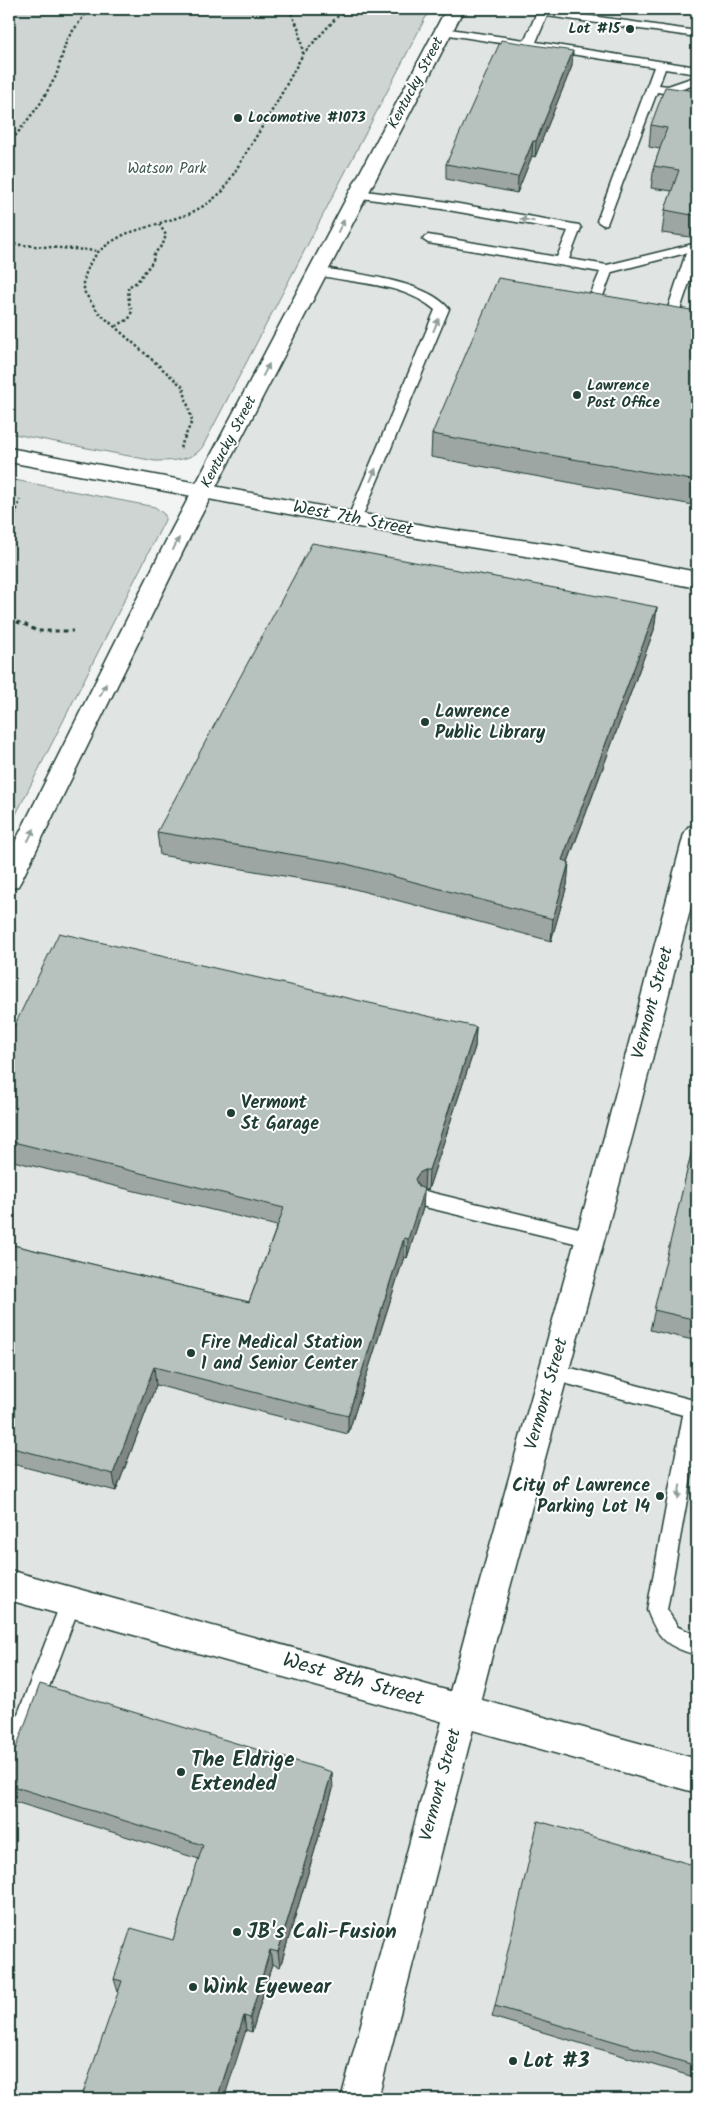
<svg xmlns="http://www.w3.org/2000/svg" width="706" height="2108" viewBox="0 0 706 2108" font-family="Kalam,sans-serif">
<rect width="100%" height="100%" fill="#f2f3f3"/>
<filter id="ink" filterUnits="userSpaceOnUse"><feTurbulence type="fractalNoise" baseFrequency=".02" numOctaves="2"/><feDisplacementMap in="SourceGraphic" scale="10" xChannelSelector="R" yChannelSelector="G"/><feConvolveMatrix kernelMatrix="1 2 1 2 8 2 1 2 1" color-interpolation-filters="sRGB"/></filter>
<g filter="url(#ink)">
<path fill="#e0e4e3" d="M 455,9 L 697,9 L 697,2099 L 9,2099 L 9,879 L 181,533 Z"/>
<g fill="#ced5d3" stroke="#768984">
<path d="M 14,9 L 430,9 L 203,446 C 194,461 171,461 155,461 L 9,433 L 9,16 Z"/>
<path d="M 9,479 L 155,507 L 165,515 L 165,520 L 9,828 Z"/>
</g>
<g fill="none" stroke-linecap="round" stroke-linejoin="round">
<defs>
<g id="service">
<path d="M 542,9 L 697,31 L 697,37 L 547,16 L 536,42 L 697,67 L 697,74 L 665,69 L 659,85 L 668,86 L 697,76 L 697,84 L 669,94 L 657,92 L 607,224 L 603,225 L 597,221 L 654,67 L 443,34 L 437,31 L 443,28 L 525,40 L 537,12 Z"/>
<path d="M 358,190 L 442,201 L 579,225 L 581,228 L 569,259 L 607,265 L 697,243 L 697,259 L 677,319 L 658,318 L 651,314 L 658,310 L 667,311 L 686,253 L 612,272 L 601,301 L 613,303 L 615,306 L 613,309 L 608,310 L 589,306 L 587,303 L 600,272 L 428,243 L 422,239 L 428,235 L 557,257 L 568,231 L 442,209 L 354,197 L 352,194 Z"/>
<path d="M 318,267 C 353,274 427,280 449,309 L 361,520 L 359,523 L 349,523 L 347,520 L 435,310 C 402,282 354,284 313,274 L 312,271 Z"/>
<path d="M 425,1191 L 591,1231 L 598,1233 L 600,1239 L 598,1245 L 591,1247 L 425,1207 L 419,1204 L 416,1199 L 419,1194 Z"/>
<path d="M 552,1363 L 697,1401 L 697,1445 L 667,1610 L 678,1627 L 697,1635 L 697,1655 C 667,1647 658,1639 647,1610 L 683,1415 L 545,1378 L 542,1372 L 545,1366 Z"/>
<path d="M 71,1592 L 78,1595 L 81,1602 L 17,1772 L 9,1775 L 9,1737 L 61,1602 L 64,1595 Z"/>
</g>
<path id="minor" d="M 9,1570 L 697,1759 L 697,1793 L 9,1600 Z"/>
<g id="tertiary">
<path d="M 9,448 L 439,528 L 556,545 L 697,572 L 697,588 L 556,561 L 439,542 L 9,462 Z"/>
<path d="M 697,825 L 697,883 L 634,1130 L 499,1628 L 378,2099 L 341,2099 L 467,1628 L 606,1130 L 684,834 L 688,827 Z"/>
</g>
<path id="secondary" d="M 446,9 L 464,9 L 192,533 L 22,879 L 18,886 L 9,889 L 9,854 L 170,533 Z"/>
</defs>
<use href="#service" stroke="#1f3d34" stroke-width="3"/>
<use href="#minor" stroke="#1f3d34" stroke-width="3"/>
<use href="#tertiary" stroke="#1f3d34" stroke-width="3"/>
<use href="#secondary" stroke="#1f3d34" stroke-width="3"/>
<g stroke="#1f3d34" stroke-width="2.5" stroke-dasharray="2.5 2.5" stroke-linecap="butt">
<path d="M 289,9 L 298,27 L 303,53"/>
<path d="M 9,144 L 40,104 L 56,76 L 67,39 L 89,9"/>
<path d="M 9,244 L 99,251"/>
<path d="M 116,326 L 129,319 L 132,311 L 129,303 L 128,287 L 137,282 L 153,261 L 154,254 L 163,244 L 166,235 L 159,224"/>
<path d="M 180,448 L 192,421 L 183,387 L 98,312 L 85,293 L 83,283 L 86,273 L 91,261 L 99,251 L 111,242 L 125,234 L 189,214 L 207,204 L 223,191 L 276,104 L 303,54 L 338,16 L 355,9"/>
<path d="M 9,534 L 20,500"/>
</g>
<g stroke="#1f3d34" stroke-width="3" stroke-dasharray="4 4" stroke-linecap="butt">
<path d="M 9,559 L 9,584"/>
<path d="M 9,620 L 24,624 L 37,631 L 73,631"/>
</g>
<use href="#service" fill="#fff" fill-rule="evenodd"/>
<use href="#minor" fill="#fff" fill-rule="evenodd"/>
<use href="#tertiary" fill="#fff" fill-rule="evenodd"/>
<use href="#secondary" fill="#fff" fill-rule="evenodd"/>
</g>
<g fill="#9da6a3" stroke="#1f3d34">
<path d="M 572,66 L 535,157 L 532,156 L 517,193 L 446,179 L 446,164 Z"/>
<path d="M 697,91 L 697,238 L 662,233 L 665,210 L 672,191 L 651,188 L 654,166 L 660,149 L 649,147 L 651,125 Z"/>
<path d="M 697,311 L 697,492 L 693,505 L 431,457 L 432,434 Z"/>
<path d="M 657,607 L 654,630 L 568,862 L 569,862 L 567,885 L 551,941 L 343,886 L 160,855 L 157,832 Z"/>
<path d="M 476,1027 L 475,1047 L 428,1190 L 424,1190 L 423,1208 L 407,1258 L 404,1257 L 348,1434 L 156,1385 L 116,1491 L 9,1463 L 9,1244 L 249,1302 L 277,1226 L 9,1160 L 9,1037 Z"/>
<path d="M 697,1129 L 697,1341 L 650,1330 Z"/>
<path d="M 9,1759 L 333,1789 L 280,1967 L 272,1964 L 252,2032 L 118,1992 L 114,1979 L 173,1940 L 199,1859 L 9,1800 Z"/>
<path d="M 697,1866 L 697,2078 L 492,2017 L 495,2006 Z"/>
</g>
<g fill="#808784" stroke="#1f3d34">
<path d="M 573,51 L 572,66 L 535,157 L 536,141 Z"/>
<path d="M 533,141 L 532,156 L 517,193 L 518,177 Z"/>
<path d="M 697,480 L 697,492 L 693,505 Z"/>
<path d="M 657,607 L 654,630 L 560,883 L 562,860 Z"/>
<path d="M 569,862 L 567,885 L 551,941 L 553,919 Z"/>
<path d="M 476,1027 L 475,1047 L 428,1190 L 429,1170 Z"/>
<path d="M 425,1170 L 423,1208 L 407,1258 L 408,1239 L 418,1192 L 415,1179 L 419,1173 Z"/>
<path d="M 404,1238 L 404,1257 L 348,1434 L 348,1416 Z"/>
<path d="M 154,1367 L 156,1385 L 116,1491 L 113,1474 Z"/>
<path d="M 332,1772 L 333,1789 L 280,1967 L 278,1952 Z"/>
<path d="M 270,1950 L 272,1964 L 252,2032 L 250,2018 Z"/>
<path d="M 244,2016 L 246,2030 L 224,2099 L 217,2099 Z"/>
</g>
<g fill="#b7c1bd" stroke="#1f3d34">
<path d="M 501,40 L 573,51 L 536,141 L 533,141 L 518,177 L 446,164 Z"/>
<path d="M 665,87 L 697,91 L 697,216 L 665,210 L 679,170 L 654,166 L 667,128 L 651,125 Z"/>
<path d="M 498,278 L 697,311 L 697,481 L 432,434 Z"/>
<path d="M 312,543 L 657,607 L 562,860 L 569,862 L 553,919 L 343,863 L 157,832 Z"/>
<path d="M 59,933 L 476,1027 L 429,1170 L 425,1170 L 419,1173 L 415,1179 L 418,1186 L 424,1189 L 408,1239 L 404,1238 L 348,1416 L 154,1367 L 113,1474 L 9,1447 L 9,1244 L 249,1302 L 284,1208 L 9,1141 L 9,1037 Z"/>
<path d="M 697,1129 L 697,1320 L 654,1310 Z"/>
<path d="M 40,1684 L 332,1772 L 278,1952 L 270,1950 L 250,2018 L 244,2016 L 217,2099 L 81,2099 L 122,1981 L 114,1979 L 131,1928 L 173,1940 L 203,1845 L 9,1785 L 9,1758 L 13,1756 Z"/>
<path d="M 538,1821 L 697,1866 L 697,2066 L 495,2006 Z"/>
</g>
<defs><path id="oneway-solid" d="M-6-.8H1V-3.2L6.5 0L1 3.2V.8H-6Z" transform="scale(1.25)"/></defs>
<g fill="#8f9e9a">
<use href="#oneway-solid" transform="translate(527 220) rotate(-171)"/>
<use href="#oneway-solid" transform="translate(341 226) rotate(-62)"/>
<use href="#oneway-solid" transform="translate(436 325) rotate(-67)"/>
<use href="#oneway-solid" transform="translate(266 370) rotate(-62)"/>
<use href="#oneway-solid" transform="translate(373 475) rotate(-67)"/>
<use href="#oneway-solid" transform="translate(176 544) rotate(-63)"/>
<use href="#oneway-solid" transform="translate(103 690) rotate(-63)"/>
<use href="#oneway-solid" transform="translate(31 835) rotate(-63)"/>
<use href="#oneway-solid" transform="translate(679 1492) rotate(100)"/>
</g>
</g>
<g fill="#1f3d34" stroke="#fff" stroke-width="2">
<circle cx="630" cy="29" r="5"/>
<circle cx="238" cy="118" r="5"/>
<circle cx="577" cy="395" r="5"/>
<circle cx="425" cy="722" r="5"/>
<circle cx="231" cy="1113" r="5"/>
<circle cx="191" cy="1353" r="5"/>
<circle cx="660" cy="1496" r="5"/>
<circle cx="181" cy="1772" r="5"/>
<circle cx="237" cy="1932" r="5"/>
<circle cx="193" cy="1987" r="5"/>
<circle cx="513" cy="2061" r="5"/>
</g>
<g text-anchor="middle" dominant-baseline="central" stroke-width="4" stroke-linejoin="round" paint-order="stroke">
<g font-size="15" font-weight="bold" fill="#1f3d34" stroke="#fff" text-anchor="start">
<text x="620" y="29" text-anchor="end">Lot #15</text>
<text x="248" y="118">Locomotive #1073</text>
<text x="587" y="386">Lawrence<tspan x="587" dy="17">Post Office</tspan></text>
</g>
<g font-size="15" fill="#1f3d34" stroke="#fff">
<text transform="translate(416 83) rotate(-62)">Kentucky Street</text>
<text transform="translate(229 442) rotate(-62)">Kentucky Street</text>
</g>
<g font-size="15" fill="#425b54" stroke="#fff">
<text x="167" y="169">Watson Park</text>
</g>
<g font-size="18" fill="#1f3d34" stroke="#fff">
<text transform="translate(353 519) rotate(11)">West 7th Street</text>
<text transform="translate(653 1003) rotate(-75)">Vermont Street</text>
<text transform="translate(547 1394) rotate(-74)">Vermont Street</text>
<text transform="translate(441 1785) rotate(-75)">Vermont Street</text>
</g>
<g font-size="18" font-weight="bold" fill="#1f3d34" stroke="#fff" text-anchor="start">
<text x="435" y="712">Lawrence<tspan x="435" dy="21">Public Library</tspan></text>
<text x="241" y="1103">Vermont<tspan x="241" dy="21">St Garage</tspan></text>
<text x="201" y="1343">Fire Medical Station<tspan x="201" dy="21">1 and Senior Center</tspan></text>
<text x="650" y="1486" text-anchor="end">City of Lawrence<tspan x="650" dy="21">Parking Lot 14</tspan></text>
</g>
<g font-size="21" fill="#1f3d34" stroke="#fff">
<text transform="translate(353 1680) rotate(16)">West 8th Street</text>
</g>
<g font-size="21" font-weight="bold" fill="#1f3d34" stroke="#fff" text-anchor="start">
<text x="191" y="1760">The Eldrige<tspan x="191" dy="24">Extended</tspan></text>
<text x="247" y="1932">JB's Cali-Fusion</text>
<text x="203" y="1987">Wink Eyewear</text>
<text x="523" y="2061">Lot #3</text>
</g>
</g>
<rect width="706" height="2108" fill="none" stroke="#fff" stroke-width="30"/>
<rect x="15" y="15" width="676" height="2078" fill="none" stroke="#1f3d34" stroke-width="2" filter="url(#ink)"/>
</svg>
